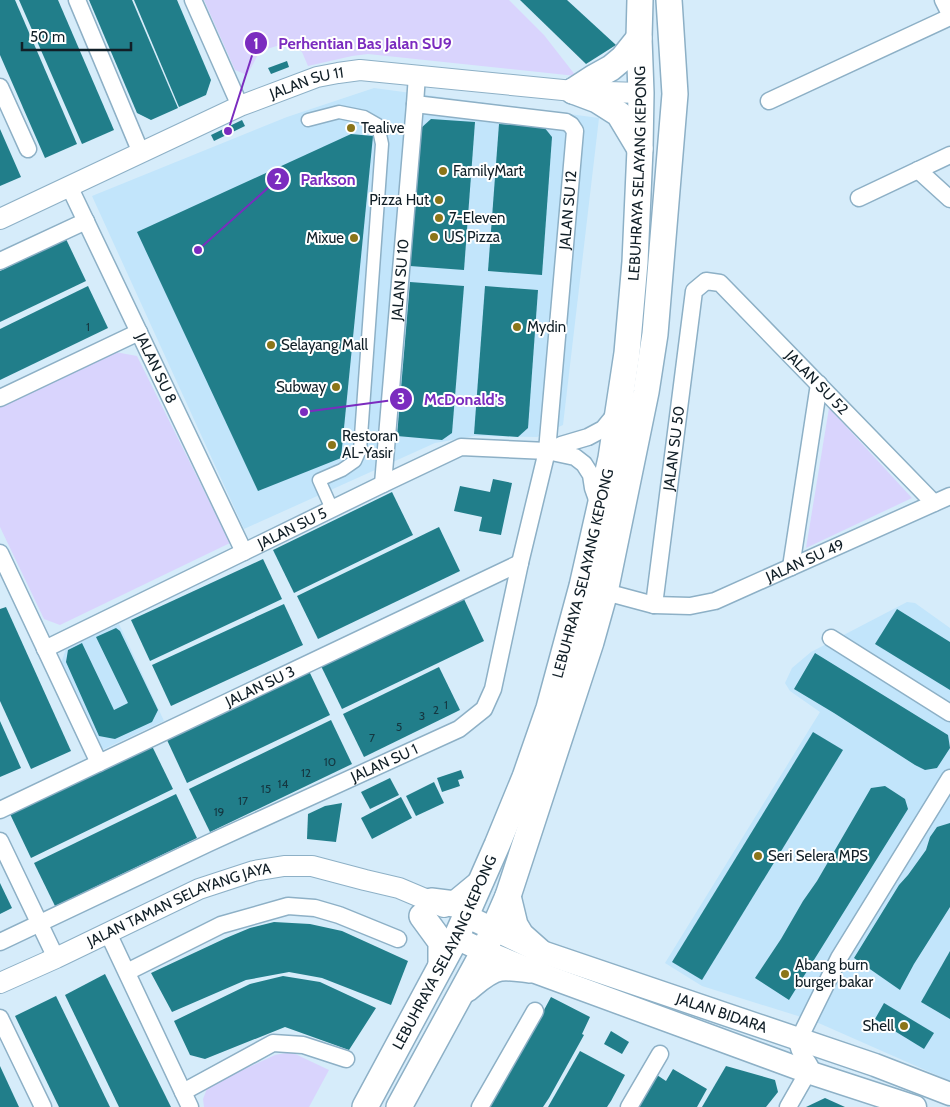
<svg xmlns="http://www.w3.org/2000/svg" width="950" height="1107" viewBox="0 0 950 1107" font-family="Cabin,sans-serif">
<rect width="100%" height="100%" fill="#d6ecfa"/>
<g fill="#c2e5fb">
<path d="M 374,88 L 599,118 L 563,425 L 537,437 L 475,436 L 435,443 L 244,529 L 92,196 L 287,117 Z"/>
<path d="M 907,602 L 915,603 L 950,628 L 950,1081 L 814,1021 L 702,986 L 665,963 L 820,712 L 790,691 L 785,683 L 792,668 L 811,652 Z"/>
<path d="M 119,624 L 164,721 L 102,750 L 61,663 L 66,649 Z"/>
</g>
<g fill="#d9d4fd">
<path d="M 204,0 L 509,0 L 544,35 L 576,76 L 368,54 L 352,56 L 308,66 L 302,52 L 290,42 L 260,51 L 247,75 L 235,70 Z"/>
<path d="M 115,352 L 137,356 L 230,543 L 60,625 L 44,619 L 0,527 L 0,407 Z"/>
<path d="M 829,408 L 912,498 L 806,548 Z"/>
<path d="M 291,1052 L 329,1070 L 309,1107 L 204,1107 L 203,1099 L 208,1086 L 275,1055 Z"/>
</g>
<g fill="#217e8a">
<path d="M 0,0 L 15,0 L 77,144 L 45,158 L 0,55 Z"/>
<path d="M 19,0 L 58,0 L 114,130 L 82,144 Z"/>
<path d="M 89,0 L 132,0 L 178,108 L 151,120 L 137,113 Z"/>
<path d="M 134,0 L 177,0 L 211,80 L 206,95 L 179,107 Z"/>
<path d="M 520,0 L 567,0 L 616,45 L 586,64 Z"/>
<path d="M 287,61 L 289,67 L 271,74 L 268,68 Z"/>
<path d="M 431,119 L 475,122 L 464,270 L 410,266 L 421,128 Z"/>
<path d="M 242,120 L 245,126 L 214,141 L 211,135 Z"/>
<path d="M 499,124 L 544,127 L 552,137 L 542,275 L 488,271 Z"/>
<path d="M 0,129 L 21,177 L 0,186 Z"/>
<path d="M 351,134 L 373,136 L 341,458 L 258,491 L 137,232 Z"/>
<path d="M 66,239 L 86,281 L 0,322 L 0,271 Z"/>
<path d="M 410,282 L 464,286 L 452,433 L 442,440 L 397,436 Z"/>
<path d="M 88,286 L 108,328 L 0,380 L 0,329 Z"/>
<path d="M 485,286 L 538,290 L 528,428 L 518,437 L 474,434 Z"/>
<path d="M 493,479 L 512,483 L 501,535 L 479,531 L 482,517 L 454,511 L 460,486 L 490,492 Z"/>
<path d="M 392,492 L 413,535 L 294,593 L 273,550 Z"/>
<path d="M 439,527 L 460,571 L 318,639 L 297,596 Z"/>
<path d="M 263,559 L 282,599 L 150,661 L 131,620 Z"/>
<path d="M 463,597 L 484,641 L 342,709 L 321,666 Z"/>
<path d="M 284,604 L 303,645 L 171,706 L 152,665 Z"/>
<path d="M 6,607 L 71,751 L 31,769 L 0,701 L 0,609 Z"/>
<path d="M 897,609 L 950,642 L 950,690 L 875,644 Z"/>
<path d="M 116,628 L 120,631 L 158,710 L 152,722 L 115,739 L 99,736 L 66,662 L 68,650 L 82,643 L 114,710 L 128,703 L 96,637 Z"/>
<path d="M 815,653 L 948,735 L 950,748 L 937,768 L 925,770 L 915,765 L 834,713 L 794,689 Z"/>
<path d="M 439,667 L 460,710 L 364,757 L 343,714 Z"/>
<path d="M 309,671 L 330,715 L 187,783 L 167,740 Z"/>
<path d="M 331,720 L 352,764 L 210,832 L 189,789 Z"/>
<path d="M 0,721 L 21,768 L 0,777 Z"/>
<path d="M 813,732 L 843,750 L 702,980 L 672,962 Z"/>
<path d="M 152,746 L 173,789 L 31,858 L 10,814 Z"/>
<path d="M 461,770 L 464,778 L 458,780 L 460,786 L 442,792 L 437,778 Z"/>
<path d="M 390,778 L 399,795 L 370,809 L 361,792 Z"/>
<path d="M 434,782 L 444,803 L 416,816 L 406,796 Z"/>
<path d="M 885,786 L 905,799 L 908,809 L 789,1000 L 755,978 L 781,939 L 803,901 L 817,881 L 871,788 Z"/>
<path d="M 176,794 L 197,838 L 55,906 L 34,863 Z"/>
<path d="M 401,797 L 412,818 L 372,839 L 361,818 Z"/>
<path d="M 342,803 L 336,842 L 307,839 L 308,814 L 325,806 Z"/>
<path d="M 950,823 L 950,907 L 914,964 L 900,990 L 854,958 L 899,885 L 908,875 L 926,850 L 930,837 L 937,827 Z"/>
<path d="M 0,883 L 12,908 L 0,914 Z"/>
<path d="M 274,922 L 310,924 L 342,931 L 408,961 L 391,1005 L 322,978 L 289,972 L 246,980 L 172,1012 L 151,973 L 226,938 L 250,928 Z"/>
<path d="M 950,951 L 950,1019 L 921,1002 Z"/>
<path d="M 105,974 L 171,1107 L 119,1107 L 65,995 Z"/>
<path d="M 283,976 L 320,982 L 376,1008 L 349,1050 L 285,1027 L 205,1059 L 190,1055 L 174,1021 L 250,984 Z"/>
<path d="M 56,996 L 110,1107 L 59,1107 L 15,1016 Z"/>
<path d="M 551,997 L 590,1017 L 582,1034 L 584,1035 L 549,1098 L 543,1107 L 489,1107 L 522,1051 Z"/>
<path d="M 884,1003 L 934,1033 L 924,1049 L 875,1019 Z"/>
<path d="M 611,1031 L 629,1042 L 622,1054 L 604,1044 Z"/>
<path d="M 580,1051 L 625,1075 L 611,1101 L 607,1107 L 548,1107 Z"/>
<path d="M 0,1066 L 19,1107 L 0,1107 Z"/>
<path d="M 726,1066 L 775,1080 L 778,1092 L 766,1107 L 702,1107 Z"/>
<path d="M 673,1069 L 707,1089 L 697,1107 L 638,1107 L 657,1075 L 666,1081 Z"/>
<path d="M 825,1098 L 845,1107 L 806,1107 Z"/>
</g>
<g fill="none" stroke-linecap="round" stroke-linejoin="round">
<defs>
<path id="pedestrian" d="M 308,120 L 339,112 L 364,117 L 378,125 L 382,144 L 360,450 L 355,461 L 342,470 L 319,480 L 332,509"/>
<g id="minor">
<path d="M 77,0 L 141,153"/>
<path d="M 193,0 L 240,106"/>
<path d="M 943,0 L 950,14"/>
<path d="M 0,87 L 28,149"/>
<path d="M 769,101 L 950,17"/>
<path d="M 918,170 L 950,199"/>
<path id="s1" d="M 69,186 L 244,552"/>
<path d="M 859,198 L 950,155"/>
<path d="M 0,261 L 86,221"/>
<path d="M 0,398 L 139,332"/>
<path d="M 547,451 L 561,445 L 588,437 L 603,429 L 617,412"/>
<path id="s2" d="M 383,484 L 415,104 L 417,75"/>
<path d="M 0,553 L 99,763"/>
<path d="M 791,567 L 819,384"/>
<path id="s3" d="M 598,590 L 654,605 L 690,606 L 715,601 L 950,496"/>
<path id="s4" d="M 654,605 L 694,291 L 706,281 L 720,283 L 934,503"/>
<path d="M 831,638 L 950,713"/>
<path id="s5" d="M 45,649 L 383,484 L 461,447 L 547,451 L 575,457 L 584,464 L 591,475 L 593,488 L 599,505"/>
<path id="s6" d="M 0,810 L 520,563"/>
<path d="M 0,841 L 56,958"/>
<path d="M 108,933 L 190,1107"/>
<path id="s7" d="M 0,942 L 209,843 L 459,729 L 484,709 L 493,689 L 520,563 L 547,451 L 575,131 L 571,125 L 566,122 L 415,104"/>
<path d="M 127,972 L 221,925 L 288,906 L 315,908 L 339,915 L 398,939"/>
<path d="M 0,1018 L 43,1107"/>
<path d="M 183,1092 L 273,1043 L 303,1045 L 346,1059"/>
<path d="M 480,1107 L 535,1011"/>
<path d="M 629,1107 L 660,1054"/>
<path d="M 788,1107 L 808,1072 L 810,1066 C 806,1058 795,1049 799,1039 L 839,958 L 950,778"/>
</g>
<g id="tertiary">
<path id="s8" d="M 0,219 L 240,106 L 317,77 L 338,73 L 360,70 L 573,91 L 641,93"/>
<path id="s9" d="M 0,983 L 56,958 L 199,889 L 254,871 L 284,866 L 312,866 L 365,880 L 399,888 L 444,907"/>
</g>
<g id="secondary">
<path id="s10" d="M 466,916 L 539,951 L 875,1065 L 950,1094"/>
<path d="M 456,938 L 484,951 L 530,970 L 808,1072 L 915,1107"/>
</g>
<g id="primary">
<path d="M 573,91 L 597,100 L 619,114 L 640,149"/>
<path d="M 573,91 L 593,78 L 611,68 L 623,58 L 639,38"/>
<path d="M 508,896 L 515,925 L 521,935 L 539,951"/>
<path d="M 431,901 L 455,904 L 478,885"/>
<path d="M 422,916 L 441,942 L 441,965"/>
<path d="M 467,989 C 477,981 488,970 501,968 C 511,967 521,969 530,970"/>
<path id="s11" d="M 365,1107 L 456,938 L 497,845 L 525,777 L 549,708 L 582,586 L 611,458 L 627,353 L 635,262 L 640,149 L 641,93 L 639,38 L 640,0"/>
<path d="M 399,1107 L 484,951 L 508,896 L 591,642 L 605,592 L 646,392 L 655,334 L 675,94 L 669,0"/>
</g>
</defs>
<use href="#pedestrian" stroke="#8db0c6" stroke-width="15"/>
<use href="#minor" stroke="#8db0c6" stroke-width="19"/>
<use href="#tertiary" stroke="#8db0c6" stroke-width="22"/>
<use href="#secondary" stroke="#8db0c6" stroke-width="25"/>
<use href="#primary" stroke="#8db0c6" stroke-width="28"/>
<use href="#pedestrian" stroke="#fff" stroke-width="12"/>
<use href="#minor" stroke="#fff" stroke-width="16"/>
<use href="#tertiary" stroke="#fff" stroke-width="20"/>
<use href="#secondary" stroke="#fff" stroke-width="22"/>
<use href="#primary" stroke="#fff" stroke-width="25"/>
</g>
<g fill="#8b7519" stroke="#fff" stroke-width="2">
<circle cx="351" cy="128" r="5"/>
<circle cx="443" cy="171" r="5"/>
<circle cx="439" cy="200" r="5"/>
<circle cx="439" cy="218" r="5"/>
<circle cx="434" cy="237" r="5"/>
<circle cx="354" cy="238" r="5"/>
<circle cx="517" cy="327" r="5"/>
<circle cx="271" cy="345" r="5"/>
<circle cx="336" cy="387" r="5"/>
<circle cx="332" cy="445" r="5"/>
<circle cx="758" cy="856" r="5"/>
<circle cx="785" cy="974" r="5"/>
<circle cx="904" cy="1026" r="5"/>
</g>
<g text-anchor="middle" dominant-baseline="central" stroke-width="4" stroke-linejoin="round" paint-order="stroke">
<g font-size="12" fill="#153740">
<text x="88" y="326">1</text>
<text x="446" y="704">1</text>
<text x="436" y="709">2</text>
<text x="422" y="715">3</text>
<text x="399" y="726">5</text>
<text x="372" y="737">7</text>
<text x="330" y="761">10</text>
<text x="306" y="772">12</text>
<text x="283" y="783">14</text>
<text x="266" y="788">15</text>
<text x="243" y="800">17</text>
<text x="219" y="811">19</text>
</g>
<g font-size="15" fill="#111f27" stroke="#fff">
<text stroke="none"><textPath href="#s8" startOffset="336">JALAN SU 11</textPath></text>
<text stroke="none"><textPath href="#s11" startOffset="984">LEBUHRAYA SELAYANG KEPONG</textPath></text>
<text stroke="none"><textPath href="#s7" startOffset="1046">JALAN SU 12</textPath></text>
<text stroke="none"><textPath href="#s2" startOffset="205">JALAN SU 10</textPath></text>
<text stroke="none"><textPath href="#s1" startOffset="202">JALAN SU 8</textPath></text>
<text stroke="none"><textPath href="#s4" startOffset="485">JALAN SU 52</textPath></text>
<text stroke="none"><textPath href="#s4" startOffset="158">JALAN SU 50</textPath></text>
<text stroke="none"><textPath href="#s5" startOffset="275">JALAN SU 5</textPath></text>
<text stroke="none"><textPath href="#s3" startOffset="218">JALAN SU 49</textPath></text>
<text stroke="none"><textPath href="#s11" startOffset="579">LEBUHRAYA SELAYANG KEPONG</textPath></text>
<text stroke="none"><textPath href="#s6" startOffset="288">JALAN SU 3</textPath></text>
<text stroke="none"><textPath href="#s7" startOffset="424">JALAN SU 1</textPath></text>
<text stroke="none"><textPath href="#s9" startOffset="196">JALAN TAMAN SELAYANG JAYA</textPath></text>
<text stroke="none"><textPath href="#s11" startOffset="174">LEBUHRAYA SELAYANG KEPONG</textPath></text>
<text stroke="none"><textPath href="#s10" startOffset="274">JALAN BIDARA</textPath></text>
</g>
<g font-size="15" fill="#111f27" stroke="#fff" text-anchor="start">
<text x="361" y="128">Tealive</text>
<text x="453" y="171">FamilyMart</text>
<text x="429" y="200" text-anchor="end">Pizza Hut</text>
<text x="449" y="218">7-Eleven</text>
<text x="444" y="237">US Pizza</text>
<text x="344" y="238" text-anchor="end">Mixue</text>
<text x="527" y="327">Mydin</text>
<text x="281" y="345">Selayang Mall</text>
<text x="326" y="387" text-anchor="end">Subway</text>
<text x="342" y="436">Restoran<tspan x="342" dy="17">AL-Yasir</tspan></text>
<text x="768" y="856">Seri Selera MPS</text>
<text x="795" y="965">Abang burn<tspan x="795" dy="17">burger bakar</tspan></text>
<text x="894" y="1026" text-anchor="end">Shell</text>
</g>
</g>
<path fill="none" stroke="#7b2cbf" stroke-width="2" d="M228 131L256 43M198 250L278 179M304 412L401 399"/>
<g fill="#7b2cbf" stroke="#fff" stroke-width="2">
<circle cx="228" cy="131" r="5"/>
<circle cx="198" cy="250" r="5"/>
<circle cx="304" cy="412" r="5"/>
<circle cx="256" cy="43" r="12"/>
<circle cx="278" cy="179" r="12"/>
<circle cx="401" cy="399" r="12"/>
</g>
<g font-size="15" text-anchor="middle" font-weight="bold" fill="#fff">
<text x="256" y="49">1</text>
<text x="278" y="184">2</text>
<text x="401" y="404">3</text>
</g>
<g font-size="16" text-anchor="middle" font-weight="bold" fill="#7b2cbf" stroke="#fff" stroke-width="4" stroke-linejoin="round" paint-order="stroke">
<text x="365" y="49">Perhentian Bas Jalan SU9</text>
<text x="328" y="185">Parkson</text>
<text x="464" y="405">McDonald's</text>
</g>
<path d="M22 42v8h109v-8" fill="none" stroke="#111f27" stroke-width="2.5"/>
<text x="30" y="42" font-size="15" fill="#111f27" stroke="#ffffff" stroke-width="4" paint-order="stroke">50 m</text>
</svg>
